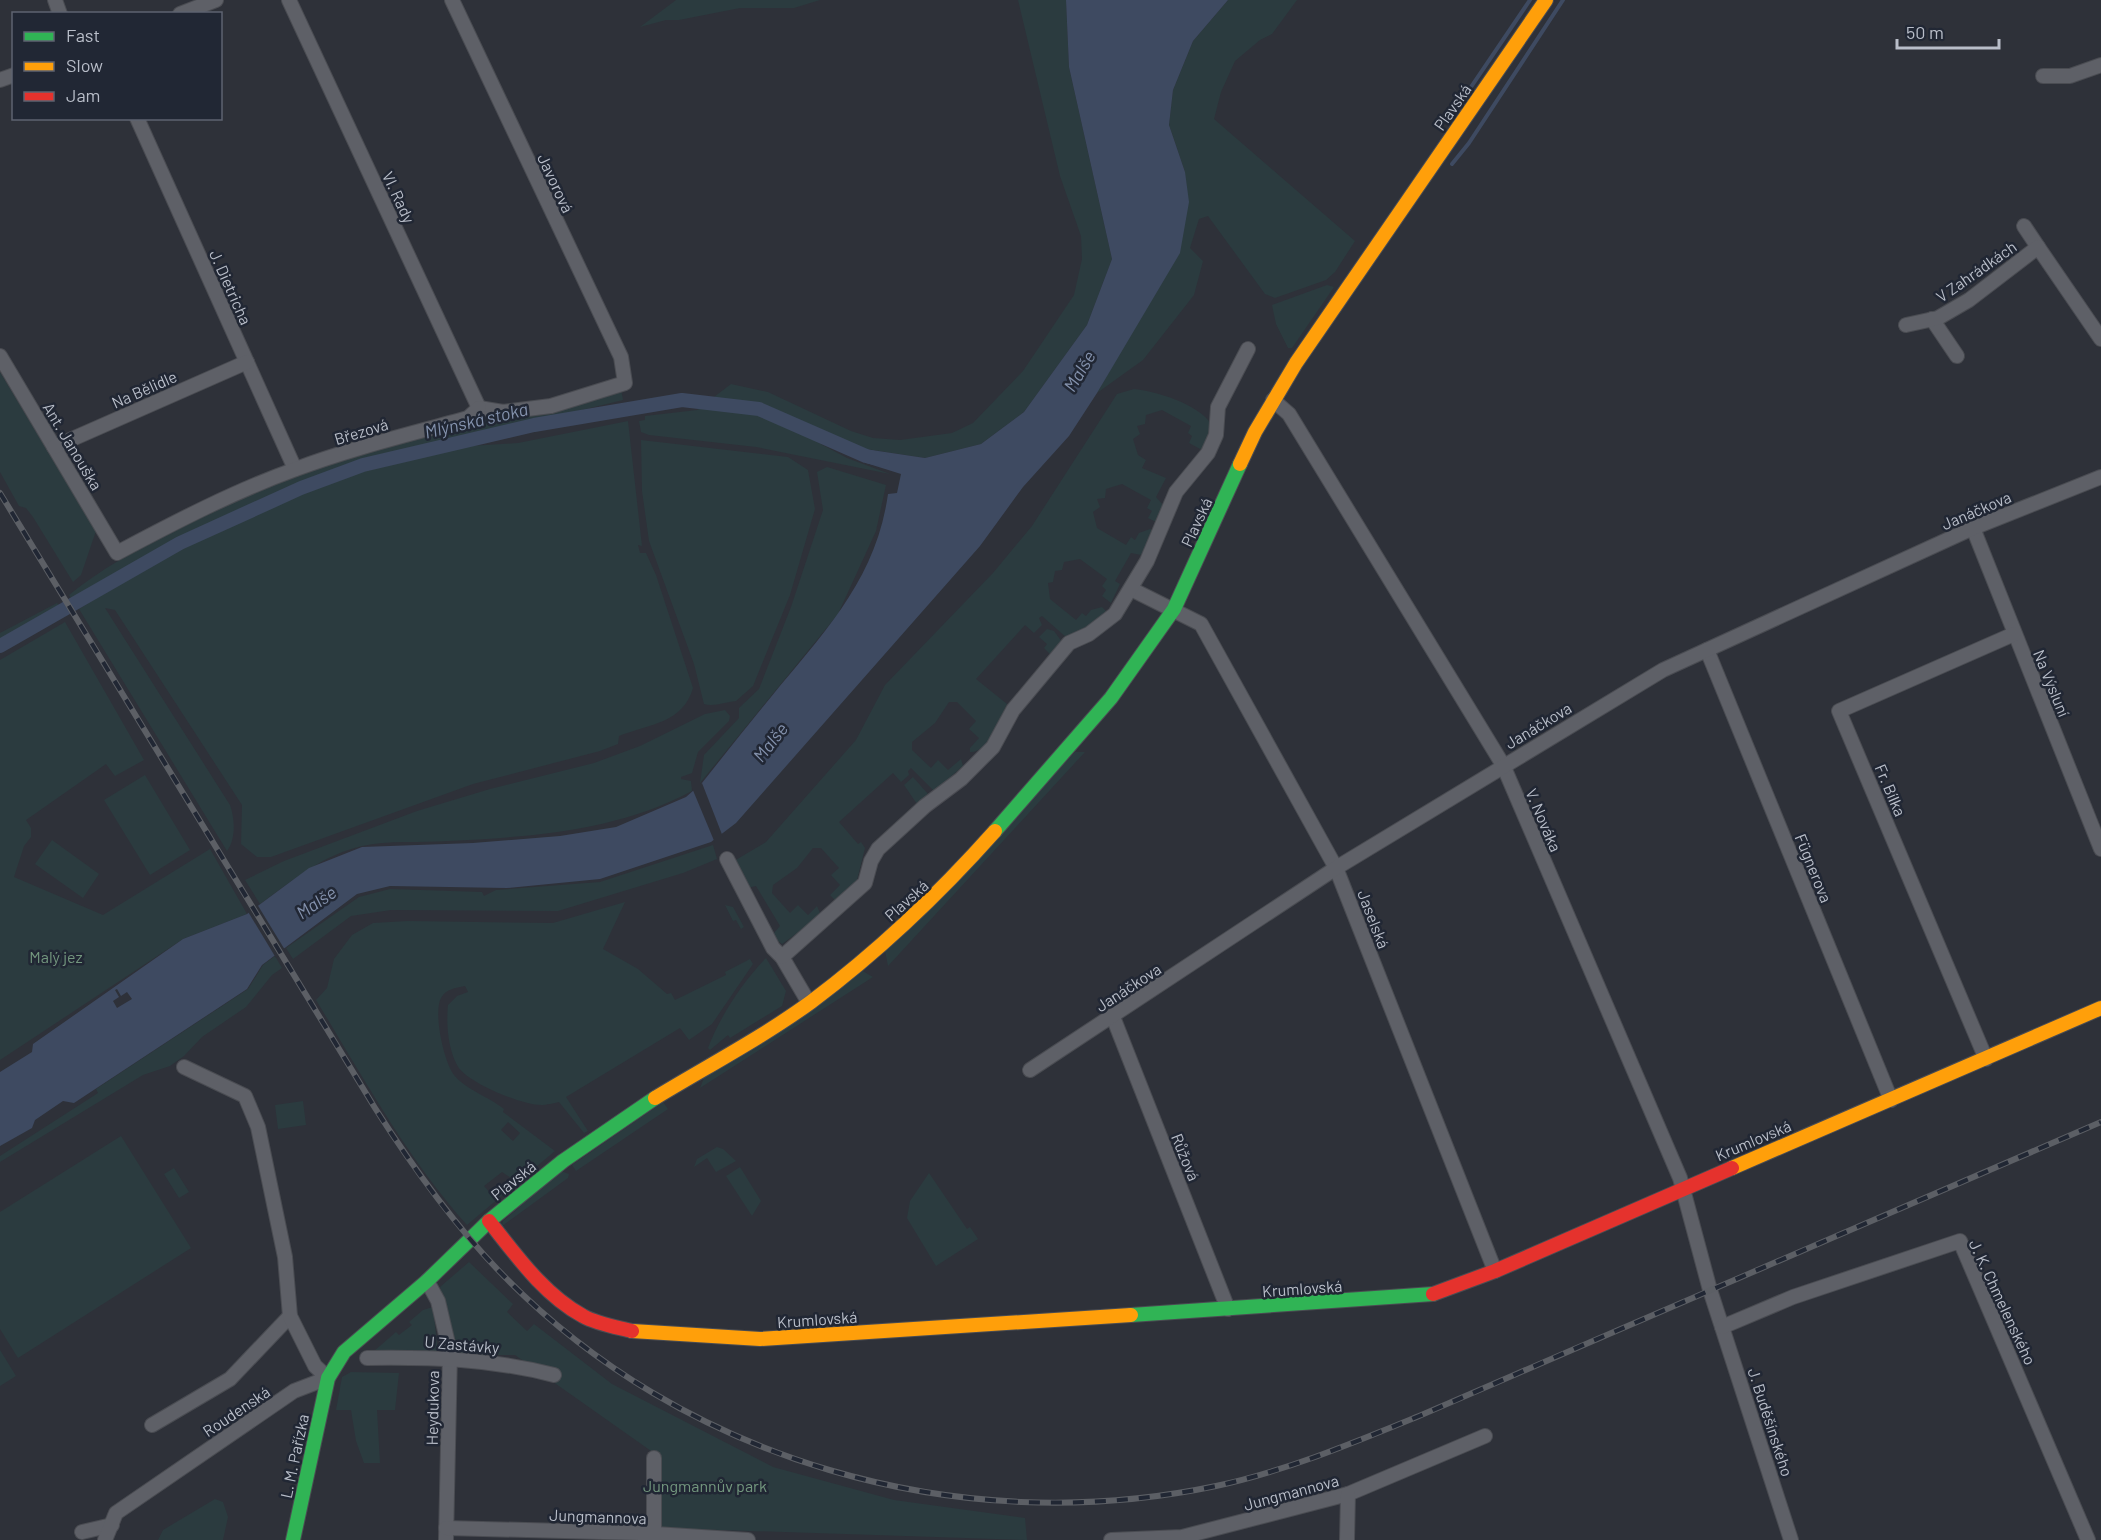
<svg xmlns="http://www.w3.org/2000/svg" width="2101" height="1540" viewBox="0 0 2101 1540" font-family="Barlow,sans-serif">
<rect width="100%" height="100%" fill="#2e3139"/>
<g fill="#2b3b3f" fill-rule="evenodd">
<path d="M 676,0 L 820,0 L 794,8 L 740,8 L 679,20 L 666,20 L 640,27 Z"/>
<path d="M 1018,0 L 1066,0 L 1069,67 L 1112,259 L 1087,325 L 1024,412 L 981,444 L 925,458 L 866,449 L 866,456 L 817,442 L 847,458 L 890,474 L 756,447 L 649,435 L 641,432 L 639,421 L 645,420 L 645,416 L 697,410 L 731,384 L 768,392 L 851,431 L 873,438 L 900,440 L 952,433 L 973,423 L 1023,371 L 1074,295 L 1082,259 L 1081,236 L 1060,176 Z"/>
<path d="M 1228,0 L 1297,0 L 1272,34 L 1260,40 L 1235,61 L 1221,92 L 1214,119 L 1355,241 L 1335,272 L 1326,280 L 1275,298 L 1265,294 L 1208,216 L 1199,219 L 1190,248 L 1203,261 L 1194,295 L 1143,360 L 1097,393 L 1132,330 L 1185,172 L 1169,125 L 1173,90 L 1193,41 Z"/>
<path d="M 1327,285 L 1334,287 L 1292,348 L 1288,348 L 1276,324 L 1272,305 Z"/>
<path d="M 0,372 L 96,531 L 81,575 L 73,582 L 33,517 L 26,508 L 19,506 L 0,472 Z"/>
<path d="M 621,389 L 623,400 L 361,464 L 314,480 L 169,546 L 72,600 L 69,595 C 101,569 136,550 173,531 C 242,495 313,467 387,445 C 464,423 544,408 621,389 Z"/>
<path d="M 1134,389 C 1155,391 1199,404 1211,424 L 1212,430 L 1202,450 L 1189,443 L 1192,436 L 1188,433 L 1191,426 L 1162,410 L 1146,415 L 1145,424 L 1137,426 L 1140,434 L 1133,439 L 1138,455 L 1146,460 L 1142,468 L 1166,478 L 1156,497 L 1163,505 L 1158,523 L 1148,518 L 1152,511 L 1147,508 L 1151,500 L 1122,484 L 1106,489 L 1105,498 L 1097,499 L 1100,507 L 1093,512 L 1097,528 L 1126,545 L 1131,537 L 1135,540 L 1139,533 L 1150,529 L 1154,531 L 1141,555 L 1131,553 L 1115,581 L 1120,584 L 1111,603 L 1102,596 L 1106,590 L 1102,586 L 1107,579 L 1080,559 L 1064,562 L 1062,570 L 1055,571 L 1053,582 L 1048,583 L 1050,599 L 1076,620 L 1082,613 L 1086,616 L 1091,610 L 1102,607 L 1106,611 L 1090,625 L 1067,638 L 1042,616 L 1039,618 L 1042,625 L 1034,633 L 1025,625 L 976,679 L 1007,704 C 1000,718 989,753 970,752 L 970,748 L 979,738 L 969,729 L 976,721 L 957,702 L 949,702 L 935,723 L 912,742 L 912,750 L 931,768 L 938,760 L 948,770 L 961,759 L 963,766 L 934,791 L 911,768 L 908,771 L 909,775 L 901,782 L 893,773 L 839,822 L 858,844 L 861,842 L 865,848 L 857,880 L 836,901 L 830,895 L 840,885 L 831,875 L 839,868 L 821,848 L 813,848 L 797,868 L 773,885 L 772,893 L 790,913 L 798,905 L 808,915 L 817,906 L 820,913 L 811,923 L 782,944 L 776,939 L 774,933 L 780,926 L 756,886 L 747,888 L 734,861 L 766,842 L 856,740 L 885,685 L 993,573 L 1032,526 L 1117,394 Z"/>
<path d="M 628,421 L 642,546 L 638,545 L 640,553 L 646,553 L 656,575 L 693,688 C 683,723 650,724 619,736 L 618,744 L 600,751 L 473,784 L 271,857 L 257,857 L 241,844 L 242,805 L 115,610 L 105,608 L 230,805 C 235,819 236,839 227,851 L 79,609 L 193,539 L 295,494 L 357,473 L 470,446 L 518,443 Z"/>
<path d="M 641,440 L 788,457 L 808,470 L 815,509 L 790,595 L 753,686 L 736,701 C 725,702 714,707 704,704 L 694,664 L 649,541 L 642,491 Z"/>
<path d="M 827,467 L 886,485 L 876,531 L 838,614 L 700,783 L 704,755 L 739,718 L 739,708 L 759,689 L 791,607 L 823,510 L 817,472 Z"/>
<path d="M 57,603 L 61,608 L 0,641 L 0,633 Z"/>
<path d="M 65,622 L 144,760 L 115,776 L 106,764 L 26,820 L 31,828 L 31,837 L 24,846 L 14,877 L 103,915 L 210,849 L 247,914 L 183,939 L 0,1060 L 0,660 Z"/>
<path d="M 1047,629 L 1054,631 L 1062,642 L 1051,655 L 1044,648 L 1047,644 L 1039,637 Z"/>
<path d="M 725,710 L 730,716 L 729,721 L 698,752 L 692,773 L 681,777 L 681,779 L 691,781 L 692,791 C 617,831 532,837 448,841 C 422,843 387,840 362,846 C 322,855 292,881 260,904 L 245,880 L 284,861 L 417,811 L 490,789 L 594,763 L 640,746 L 705,714 Z"/>
<path d="M 1075,752 L 1085,752 L 888,966 L 885,951 Z"/>
<path d="M 145,775 L 190,850 L 150,875 L 104,800 Z"/>
<path d="M 913,777 L 928,794 L 917,804 L 904,785 Z"/>
<path d="M 52,840 L 99,874 L 83,898 L 35,864 Z"/>
<path d="M 713,845 L 717,859 L 683,873 L 558,911 L 391,910 L 351,916 L 293,959 L 286,948 L 359,897 L 390,889 L 482,892 L 484,896 L 496,890 L 600,882 Z"/>
<path d="M 625,902 L 603,949 L 638,969 L 667,994 L 671,993 L 675,1000 L 726,975 L 725,972 L 750,959 L 753,964 L 712,1024 L 689,1040 L 680,1028 L 566,1097 L 588,1131 L 584,1133 L 559,1102 C 554,1103 546,1105 541,1105 C 522,1105 465,1082 457,1065 C 448,1048 446,1024 448,1005 L 457,996 L 468,992 L 465,986 C 455,988 446,989 441,998 C 433,1013 444,1062 454,1075 C 465,1089 489,1097 504,1109 L 503,1112 L 555,1151 L 467,1225 C 407,1158 363,1077 316,1000 L 327,988 L 334,959 L 352,935 L 373,923 L 408,921 L 553,923 ZM 508,1122 L 520,1133 L 513,1141 L 501,1130 ZM 502,1172 L 511,1178 L 491,1194 L 484,1186 Z"/>
<path d="M 725,905 L 733,907 L 744,927 L 741,929 L 736,920 L 733,921 Z"/>
<path d="M 275,956 L 282,968 L 272,975 L 246,1007 L 202,1037 L 184,1056 L 170,1066 L 143,1075 L 0,1162 L 0,1156 L 98,1093 L 96,1089 L 248,989 L 263,965 Z"/>
<path d="M 766,958 L 786,991 L 782,1006 L 730,1038 L 728,1035 L 710,1050 L 708,1048 C 720,1016 743,982 766,958 Z"/>
<path d="M 861,970 L 873,977 L 700,1088 L 704,1078 Z"/>
<path d="M 303,1101 L 306,1125 L 278,1129 L 275,1105 Z"/>
<path d="M 663,1102 L 668,1109 L 576,1171 L 572,1165 Z"/>
<path d="M 121,1136 L 191,1248 L 18,1358 L 0,1329 L 0,1212 Z"/>
<path d="M 717,1147 L 723,1149 L 736,1161 L 716,1172 L 707,1158 L 694,1167 L 697,1159 Z"/>
<path d="M 740,1167 L 761,1201 L 752,1216 L 726,1176 Z"/>
<path d="M 174,1168 L 189,1192 L 179,1198 L 164,1174 Z"/>
<path d="M 561,1171 L 569,1174 L 568,1178 L 502,1226 L 503,1221 Z"/>
<path d="M 929,1173 L 967,1229 L 970,1227 L 978,1239 L 936,1266 L 907,1218 L 910,1201 Z"/>
<path d="M 469,1262 L 513,1304 L 507,1312 L 527,1331 L 534,1324 L 612,1384 L 773,1467 L 894,1500 L 1025,1518 L 1027,1540 L 659,1528 L 661,1458 L 515,1355 L 459,1355 L 440,1287 Z"/>
<path d="M 433,1307 L 438,1353 L 373,1352 L 396,1332 L 399,1335 L 412,1325 L 409,1322 L 423,1310 Z"/>
<path d="M 0,1350 L 16,1376 L 0,1386 Z"/>
<path d="M 351,1372 L 399,1373 L 395,1410 L 377,1410 L 380,1463 L 364,1463 L 356,1441 L 351,1410 L 336,1410 L 342,1377 Z"/>
<path d="M 215,1499 L 223,1502 L 228,1517 L 223,1540 L 158,1540 L 163,1530 Z"/>
</g>
<path fill="#3e4a61" d="M 1066,0 L 1228,0 L 1193,41 L 1173,90 L 1169,125 L 1185,172 L 1189,202 L 1180,253 L 1097,393 L 1069,436 L 1023,487 L 980,546 L 736,823 L 711,842 L 600,879 L 507,888 L 390,886 L 357,894 L 262,965 L 247,989 L 74,1103 L 63,1101 L 35,1120 L 32,1128 L 0,1146 L 0,1072 L 32,1052 L 33,1044 L 183,939 L 247,914 L 309,868 L 362,847 L 473,843 L 560,836 L 616,827 L 686,797 L 702,783 C 725,754 748,725 771,697 C 824,632 876,580 888,494 L 897,493 L 901,474 L 866,463 L 865,449 L 925,458 L 981,444 L 1024,412 L 1087,325 L 1112,259 L 1069,67 Z"/>
<g fill="#2e3139">
<path d="M 702,783 L 723,837 L 715,843 L 692,788 Z"/>
<path d="M 257,904 L 285,950 L 276,958 L 247,910 Z"/>
<path d="M 117,989 L 121,996 L 127,992 L 132,999 L 117,1008 L 113,1001 L 119,997 L 115,990 Z"/>
</g>
<g fill="none" stroke-linecap="round" stroke-linejoin="round">
<g stroke="#3e4a61" stroke-width="4">
<path d="M 1450,118 L 1530,0"/>
<path d="M 1452,164 L 1469,143 L 1563,0"/>
</g>
<path stroke="#3e4a61" stroke-width="14" d="M 0,646 L 180,543 L 301,488 L 363,465 L 534,425 L 682,400 L 759,409 L 866,456 L 883,460"/>
<defs>
<g id="street">
<path d="M 55,0 L 60,14"/>
<path d="M 289,0 L 479,408"/>
<path d="M 452,0 L 621,357 L 625,383 L 551,406 L 503,412 L 479,408"/>
<path d="M 180,14 L 216,0"/>
<path d="M 2043,76 L 2070,76 L 2101,65"/>
<path d="M 0,80 L 14,75"/>
<path d="M 137,118 L 295,469"/>
<path d="M 2024,226 L 2038,247"/>
<path d="M 1932,319 L 1957,356"/>
<path d="M 1906,325 L 1938,318 L 1969,300 L 2038,247 L 2101,339"/>
<path d="M 0,356 L 117,553 C 175,522 235,491 296,469 C 352,448 411,434 468,418 L 479,408"/>
<path d="M 1273,400 L 1289,414 L 1503,765 L 1680,1178 L 1710,1290 L 1791,1540"/>
<path d="M 54,447 L 247,362"/>
<path d="M 1973,528 L 2101,849"/>
<path d="M 1131,589 L 1201,624 L 1336,868 L 1495,1271"/>
<path d="M 1707,650 L 1891,1100"/>
<path d="M 727,859 L 773,948 L 782,957 L 809,1003"/>
<path d="M 782,957 L 865,883 L 871,861 L 878,849 L 925,806 L 961,779 L 993,747 L 1013,710 L 1069,643 L 1089,634 L 1115,614 L 1147,561 L 1176,492 L 1208,453 L 1216,435 L 1218,407 L 1248,349"/>
<path d="M 1113,1017 L 1228,1309"/>
<path d="M 1986,1059 L 1839,711 L 2014,634"/>
<path d="M 1030,1070 L 1336,868 L 1663,670 L 1973,528 L 2101,477"/>
<path d="M 427,1281 L 438,1301 L 450,1352 L 446,1540"/>
<path d="M 1722,1327 L 1793,1297 L 1960,1241 L 2088,1540"/>
<path d="M 367,1358 C 429,1357 493,1359 554,1375"/>
<path d="M 152,1425 L 230,1379 L 290,1316"/>
<path d="M 446,1528 L 640,1533 L 748,1540"/>
<path d="M 82,1532 L 112,1525"/>
<path d="M 105,1540 L 116,1513 L 294,1391 L 328,1378 L 315,1366 L 290,1316 L 285,1257 L 258,1127 L 245,1096 L 184,1067"/>
<path d="M 654,1540 L 654,1458"/>
<path d="M 1111,1540 L 1182,1537 L 1348,1494 L 1485,1436"/>
<path d="M 1347,1540 L 1348,1494"/>
</g>
<g id="fast">
<path d="M 995,831 L 1111,698 L 1174,609 L 1240,464"/>
<path d="M 1131,1315 L 1433,1294"/>
<path d="M 293,1540 L 328,1378 L 344,1352 L 427,1281 L 489,1221 L 563,1161 L 655,1098"/>
</g>
<g id="slow">
<path d="M 1240,464 L 1255,432 L 1296,363 L 1546,0"/>
<path d="M 655,1098 C 706,1067 763,1037 811,1002 C 879,951 939,894 995,831"/>
<path d="M 1732,1168 L 2101,1008"/>
<path d="M 632,1331 L 760,1339 L 1131,1315"/>
</g>
<g id="jam">
<path d="M 489,1221 C 516,1255 544,1295 583,1316 C 597,1324 616,1327 632,1331"/>
<path d="M 1433,1294 L 1495,1271 L 1732,1168"/>
</g>
</defs>
<use href="#street" stroke="#4a4c52" stroke-width="16"/>
<use href="#fast" stroke="#4a4c52" stroke-width="16"/>
<use href="#slow" stroke="#4a4c52" stroke-width="16"/>
<use href="#jam" stroke="#4a4c52" stroke-width="16"/>
<use href="#street" stroke="#5e6067" stroke-width="14"/>
<use href="#fast" stroke="#30b455" stroke-width="14"/>
<use href="#slow" stroke="#ff9f0a" stroke-width="14"/>
<use href="#jam" stroke="#e5322d" stroke-width="14"/>
<defs>
<path id="rail" d="M 0,493 L 375,1108 C 412,1166 451,1221 499,1271 C 682,1461 958,1540 1216,1486 C 1286,1471 1353,1443 1419,1416 C 1485,1388 1550,1359 1616,1331 C 1778,1261 1939,1192 2101,1122"/>
</defs>
<use href="#rail" stroke="#5c5f65" stroke-width="6"/>
<use href="#rail" stroke="#212734" stroke-width="4" stroke-dasharray="11" stroke-linecap="butt"/>
</g>
<g text-anchor="middle" dominant-baseline="central" stroke-width="5" stroke-linejoin="round" paint-order="stroke">
<g font-size="16" fill="#b9bec9" stroke="#212734">
<text transform="translate(1452 107) rotate(-55)">Plavská</text>
<text transform="translate(556 183) rotate(65)">Javorová</text>
<text transform="translate(399 197) rotate(65)">Vl. Rady</text>
<text transform="translate(1976 271) rotate(-35)">V Zahrádkách</text>
<text transform="translate(231 287) rotate(66)">J. Dietricha</text>
<text transform="translate(144 389) rotate(-24)">Na Bělidle</text>
<text transform="translate(361 431) rotate(-17)">Březová</text>
<text transform="translate(73 446) rotate(59)">Ant. Janouška</text>
<text transform="translate(1976 510) rotate(-23)">Janáčkova</text>
<text transform="translate(1196 522) rotate(-65)">Plavská</text>
<text transform="translate(2052 683) rotate(68)">Na Výsluní</text>
<text transform="translate(1538 725) rotate(-31)">Janáčkova</text>
<text transform="translate(1891 790) rotate(67)">Fr. Bílka</text>
<text transform="translate(1544 820) rotate(67)">V. Nováka</text>
<text transform="translate(1814 868) rotate(68)">Fügnerova</text>
<text transform="translate(906 900) rotate(-42)">Plavská</text>
<text transform="translate(1374 919) rotate(69)">Jaselská</text>
<text transform="translate(1128 987) rotate(-33)">Janáčkova</text>
<text transform="translate(1753 1140) rotate(-23)">Krumlovská</text>
<text transform="translate(1186 1157) rotate(68)">Růžová</text>
<text transform="translate(513 1180) rotate(-39)">Plavská</text>
<text transform="translate(1302 1288) rotate(-4)">Krumlovská</text>
<text transform="translate(2003 1302) rotate(65)">J. K. Chmelenského</text>
<text transform="translate(817 1319) rotate(-4)">Krumlovská</text>
<text transform="translate(462 1344) rotate(5)">U Zastávky</text>
<text transform="translate(432 1408) rotate(-89)">Heydukova</text>
<text transform="translate(236 1411) rotate(-34)">Roudenská</text>
<text transform="translate(1771 1422) rotate(72)">J. Buděšínského</text>
<text transform="translate(294 1456) rotate(-78)">L. M. Pařízka</text>
<text transform="translate(1291 1492) rotate(-15)">Jungmannova</text>
<text transform="translate(598 1516) rotate(2)">Jungmannova</text>
</g>
<g font-size="16" fill="#73977e" stroke="#212734">
<text x="56" y="956">Malý jez</text>
<text x="705" y="1485">Jungmannův park</text>
</g>
<g font-size="18" font-style="italic" fill="#8492ad" stroke="#212734">
<text transform="translate(1079 371) rotate(-59)">Malše</text>
<text transform="translate(476 420) rotate(-13)">Mlýnská stoka</text>
<text transform="translate(770 742) rotate(-52)">Malše</text>
<text transform="translate(316 902) rotate(-34)">Malše</text>
</g>
</g>
<rect x="12" y="12" width="210" height="108" fill="#212734" stroke="#5e6370" stroke-width="1.5"/>
<rect x="24" y="32" width="30" height="9" fill="#30b455" stroke="#5e6370" stroke-width="1.5"/>
<text x="66" y="42" font-size="18" fill="#b9bec9">Fast</text>
<rect x="24" y="62" width="30" height="9" fill="#ff9f0a" stroke="#5e6370" stroke-width="1.5"/>
<text x="66" y="72" font-size="18" fill="#b9bec9">Slow</text>
<rect x="24" y="92" width="30" height="9" fill="#e5322d" stroke="#5e6370" stroke-width="1.5"/>
<text x="66" y="102" font-size="18" fill="#b9bec9">Jam</text>
<path d="M1897 39v9h102v-9" fill="none" stroke="#b9bec9" stroke-width="3"/>
<text x="1906" y="39" font-size="18" fill="#b9bec9" stroke="#212734" stroke-width="4.5" paint-order="stroke">50 m</text>
</svg>
